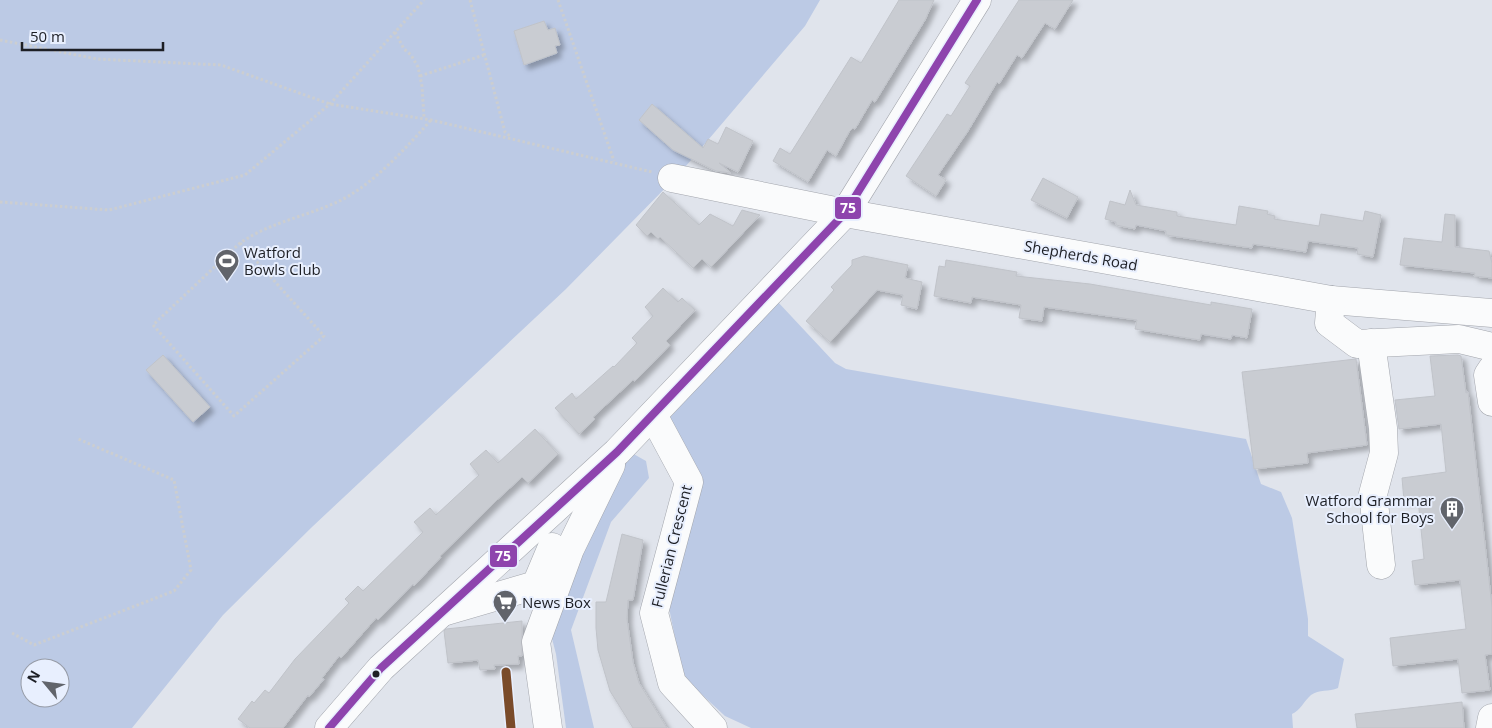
<svg xmlns="http://www.w3.org/2000/svg" width="1492" height="728" viewBox="0 0 1492 728" font-family="'Open Sans',sans-serif">
<defs>
<filter id="shadow"><feDropShadow dx="4.5" dy="4.5" stdDeviation="2.5" flood-color="#0004"/></filter>
</defs>
<rect width="100%" height="100%" fill="#e0e4ec"/>
<g fill="#bccae5" fill-rule="evenodd">
<path d="M 0,0 L 820,0 L 805,26 L 680,173 L 566,289 L 312,527 L 223,615 L 132,728 L 0,728 ZM 30,668 L 60,668 L 60,698 L 30,698 Z"/>
<path d="M 777,301 L 835,363 L 846,369 L 1246,439 L 1261,484 L 1281,492 L 1292,518 L 1308,619 L 1308,636 L 1344,659 L 1338,688 C 1329,692 1319,689 1311,695 C 1304,701 1300,711 1292,714 L 1293,728 L 751,728 L 725,716 L 683,677 L 669,608 L 699,495 L 663,425 Z"/>
<path d="M 630,452 L 646,461 L 649,478 L 611,522 L 571,630 L 594,728 L 566,728 L 556,654 L 549,627 L 574,551 Z"/>
</g>
<g fill="#c9ccd2" stroke="#c0c3c9" filter="url(#shadow)">
<path d="M 899,0 L 934,0 L 925,20 L 875,102 L 872,100 L 855,129 L 853,128 L 849,132 L 836,156 L 827,150 L 808,182 L 773,161 L 780,148 L 790,154 L 851,57 L 861,63 Z"/>
<path d="M 1019,0 L 1073,0 L 1055,29 L 1045,23 L 1022,58 L 1017,55 L 999,84 L 997,82 L 968,131 L 938,175 L 946,180 L 936,196 L 906,176 L 947,114 L 951,116 L 970,86 L 965,83 Z"/>
<path d="M 544,21 L 548,30 L 555,28 L 560,45 L 555,46 L 557,53 L 524,65 L 514,31 Z"/>
<path d="M 652,104 L 703,148 L 708,139 L 718,144 L 726,127 L 753,141 L 738,172 L 719,163 L 731,173 L 716,171 L 673,150 L 639,120 Z"/>
<path d="M 1043,178 L 1078,197 L 1067,218 L 1031,200 Z"/>
<path d="M 1130,190 L 1136,205 L 1177,212 L 1177,216 L 1236,225 L 1239,206 L 1268,211 L 1267,214 L 1275,216 L 1274,219 L 1319,226 L 1321,214 L 1363,221 L 1365,211 L 1381,215 L 1373,257 L 1357,254 L 1358,248 L 1308,241 L 1306,252 L 1253,244 L 1252,248 L 1166,235 L 1166,231 L 1136,225 L 1135,229 L 1116,225 L 1116,222 L 1105,219 L 1110,201 L 1125,205 Z"/>
<path d="M 663,192 L 699,225 L 710,214 L 733,226 L 742,210 L 760,215 L 711,267 L 702,259 L 693,268 L 660,237 L 658,239 L 651,232 L 647,236 L 636,225 Z"/>
<path d="M 1445,214 L 1455,215 L 1455,247 L 1489,251 L 1492,263 L 1492,278 L 1474,276 L 1475,273 L 1400,265 L 1404,238 L 1442,242 Z"/>
<path d="M 864,256 L 908,265 L 905,278 L 922,282 L 917,309 L 901,305 L 903,295 L 877,290 L 830,342 L 806,321 L 834,290 L 831,287 L 852,265 L 852,260 Z"/>
<path d="M 946,260 L 1017,272 L 1016,276 L 1090,284 L 1211,305 L 1211,302 L 1252,309 L 1247,338 L 1232,335 L 1231,339 L 1201,334 L 1200,340 L 1135,329 L 1137,320 L 1044,307 L 1042,321 L 1019,318 L 1021,305 L 972,297 L 971,303 L 934,296 L 939,266 L 945,267 Z"/>
<path d="M 663,288 L 678,302 L 682,298 L 695,310 L 666,341 L 670,345 L 635,381 L 633,380 L 593,417 L 595,419 L 579,434 L 555,408 L 572,393 L 576,399 L 613,366 L 614,367 L 637,343 L 632,338 L 653,316 L 645,307 Z"/>
<path d="M 163,355 L 210,407 L 193,422 L 146,370 Z"/>
<path d="M 1458,355 L 1461,356 L 1466,393 L 1468,392 L 1492,607 L 1492,654 L 1485,655 L 1490,690 L 1462,693 L 1458,659 L 1393,666 L 1390,638 L 1466,629 L 1460,580 L 1415,585 L 1412,561 L 1424,559 L 1418,499 L 1404,501 L 1402,478 L 1446,472 L 1441,424 L 1399,429 L 1395,400 L 1435,396 L 1430,356 Z"/>
<path d="M 1356,359 L 1367,445 L 1307,453 L 1308,463 L 1254,469 L 1242,372 Z"/>
<path d="M 535,429 L 558,454 L 528,483 L 522,477 L 498,499 L 440,556 L 441,557 L 414,586 L 413,584 L 378,620 L 376,618 L 341,658 L 339,656 L 322,678 L 324,679 L 309,697 L 308,695 L 283,728 L 250,728 L 238,719 L 252,701 L 254,703 L 265,690 L 269,693 L 295,659 L 349,603 L 345,599 L 358,586 L 363,591 L 423,532 L 414,522 L 430,508 L 436,515 L 479,475 L 470,464 L 486,450 L 498,463 Z"/>
<path d="M 622,534 L 643,540 L 633,600 L 628,600 L 627,619 L 633,662 L 639,683 L 667,728 L 633,728 L 610,691 L 598,650 L 596,628 L 596,602 L 606,602 Z"/>
<path d="M 522,621 L 522,656 L 518,656 L 519,664 L 494,665 L 495,669 L 480,670 L 478,660 L 448,663 L 444,631 L 446,629 Z"/>
<path d="M 1462,702 L 1464,728 L 1357,728 L 1355,714 Z"/>
</g>
<g fill="none" stroke-linecap="round" stroke-linejoin="round">
<defs>
<g id="minor">
<path d="M 672,178 L 845,213 L 1331,300 L 1492,313"/>
<path d="M 1331,300 L 1329,323 L 1357,344 L 1459,339 L 1492,347"/>
<path d="M 1371,343 L 1383,428 L 1384,453 L 1373,494 L 1381,565"/>
<path d="M 1492,369 L 1488,375 L 1492,402"/>
<path d="M 653,415 L 689,482 L 654,613 L 672,683 L 713,728"/>
<path d="M 446,611 L 536,585 L 552,547"/>
<path d="M 329,728 L 381,668 L 617,452 L 845,213 L 977,0"/>
<path d="M 548,728 L 536,642 L 570,549 L 611,465"/>
<path d="M 1490,728 L 1492,718"/>
</g>
</defs>
<use href="#minor" stroke="#a2a5ac" stroke-width="29"/>
<g stroke="#ccced0" stroke-width="3" stroke-dasharray="2.5 2.5" stroke-linecap="butt">
<path d="M 470,0 L 505,132 L 511,137"/>
<path d="M 558,0 L 614,161"/>
<path d="M 395,32 L 404,49 L 411,55 L 418,67 L 422,86 L 424,118"/>
<path d="M 0,40 L 97,59 L 221,65 L 330,104 L 431,120 L 652,172"/>
<path d="M 420,76 L 484,55"/>
<path d="M 0,202 L 109,210 L 245,175 L 330,104 L 424,0"/>
<path d="M 240,243 L 324,336 L 234,416 L 153,325 L 240,243 C 269,223 303,217 335,203 C 370,188 406,148 431,120"/>
<path d="M 12,633 L 34,645 L 174,591 L 191,570 L 174,480 L 78,439"/>
</g>
<use href="#minor" stroke="#fafbfc" stroke-width="28"/>
<defs>
<path id="bus-1" d="M 329,728 L 381,668 L 617,452 L 845,213 L 977,0"/>
</defs>
<use href="#bus-1" stroke="#e8effe" stroke-width="11"/>
<use href="#bus-1" stroke="#8e44ad" stroke-width="8"/>
<defs>
<path id="metro-1" d="M 506,672 L 511,728"/>
</defs>
<use href="#metro-1" stroke="#e8effe" stroke-width="12"/>
<use href="#metro-1" stroke="#7a4b2a" stroke-width="9"/>
</g>
<defs>
<symbol id="stadium-pin" viewBox="-11 -11 22 30"><path d="M0 17L-7.5 6A9.5 9.5 0 1 1 7.5 6Z" fill="#61646b" stroke="#e8effe"/><path d="M0-5a6.5 5 0 1 0 0 10a6.5 5 0 1 0 0-10ZM-3.5-1.8h7v3.6h-7Z" fill="#fff"/></symbol>
<symbol id="building-pin" viewBox="-11 -11 22 30"><path d="M0 17L-7.5 6A9.5 9.5 0 1 1 7.5 6Z" fill="#61646b" stroke="#e8effe"/><path d="M-4-6H4V6H1V3H-1V6H-4ZM-2.5-4.3h1.7v1.8h-1.7ZM.8-4.3h1.7v1.8H.8ZM-2.5-1h1.7V.8h-1.7ZM.8-1h1.7V.8H.8Z" fill="#fff"/></symbol>
<symbol id="supermarket-pin" viewBox="-11 -11 22 30"><path d="M0 17L-7.5 6A9.5 9.5 0 1 1 7.5 6Z" fill="#61646b" stroke="#e8effe"/><path d="M-6-5.5h2.5l.6 2H6L4.5 2H-2.5L-4.4-4H-6ZM-1.5 3.2a1.3 1.3 0 1 0 .1 0ZM3 3.2a1.3 1.3 0 1 0 .1 0Z" fill="#fff"/></symbol>
</defs>
<g fill-rule="evenodd">
<use href="#stadium-pin" x="213" y="247" width="28" height="38"/>
<use href="#building-pin" x="1438" y="495" width="28" height="38"/>
<use href="#supermarket-pin" x="491" y="588" width="28" height="38"/>
</g>
<circle fill="#1d1f25" stroke="#e8effe" stroke-width="2" cx="376" cy="674" r="4.5"/>
<g text-anchor="middle" dominant-baseline="central" stroke-width="4" stroke-linejoin="round" paint-order="stroke">
<g font-size="15" fill="#1d1f25" stroke="#e8effe" text-anchor="start">
<text x="244" y="252">Watford<tspan x="244" dy="17">Bowls Club</tspan></text>
<text x="1434" y="500" text-anchor="end">Watford Grammar<tspan x="1434" dy="17">School for Boys</tspan></text>
<text x="522" y="602">News Box</text>
</g>
<g font-size="15" fill="#1d1f25" stroke="#e8effe">
<text transform="translate(1081 255) rotate(10)">Shepherds Road</text>
<text transform="translate(671 546) rotate(-76)">Fullerian Crescent</text>
</g>
</g>
<g stroke="#e8effe" stroke-width="2">
<rect x="834" y="196" width="28" height="24" rx="5" fill="#8e44ad"/>
<rect x="489" y="544" width="29" height="24" rx="5" fill="#8e44ad"/>
</g>
<g font-size="14" text-anchor="middle" font-weight="bold" fill="#fff">
<text x="848" y="213">75</text>
<text x="503" y="561">75</text>
</g>
<g transform="translate(45 683) rotate(299)"><circle r="24" fill="#e8effe" stroke="#979ca7"/>
<path d="M0-4L9 19L0 12L-9 19Z" fill="#61646b"/>
<text y="-8" font-size="14" font-weight="bold" text-anchor="middle" fill="#1d1f25">N</text>
</g>
<path d="M22 42v8h141v-8" fill="none" stroke="#1d1f25" stroke-width="2.5"/>
<text x="30" y="42" font-size="15" fill="#1d1f25" stroke="#e8effe" stroke-width="4" paint-order="stroke">50 m</text>
</svg>
